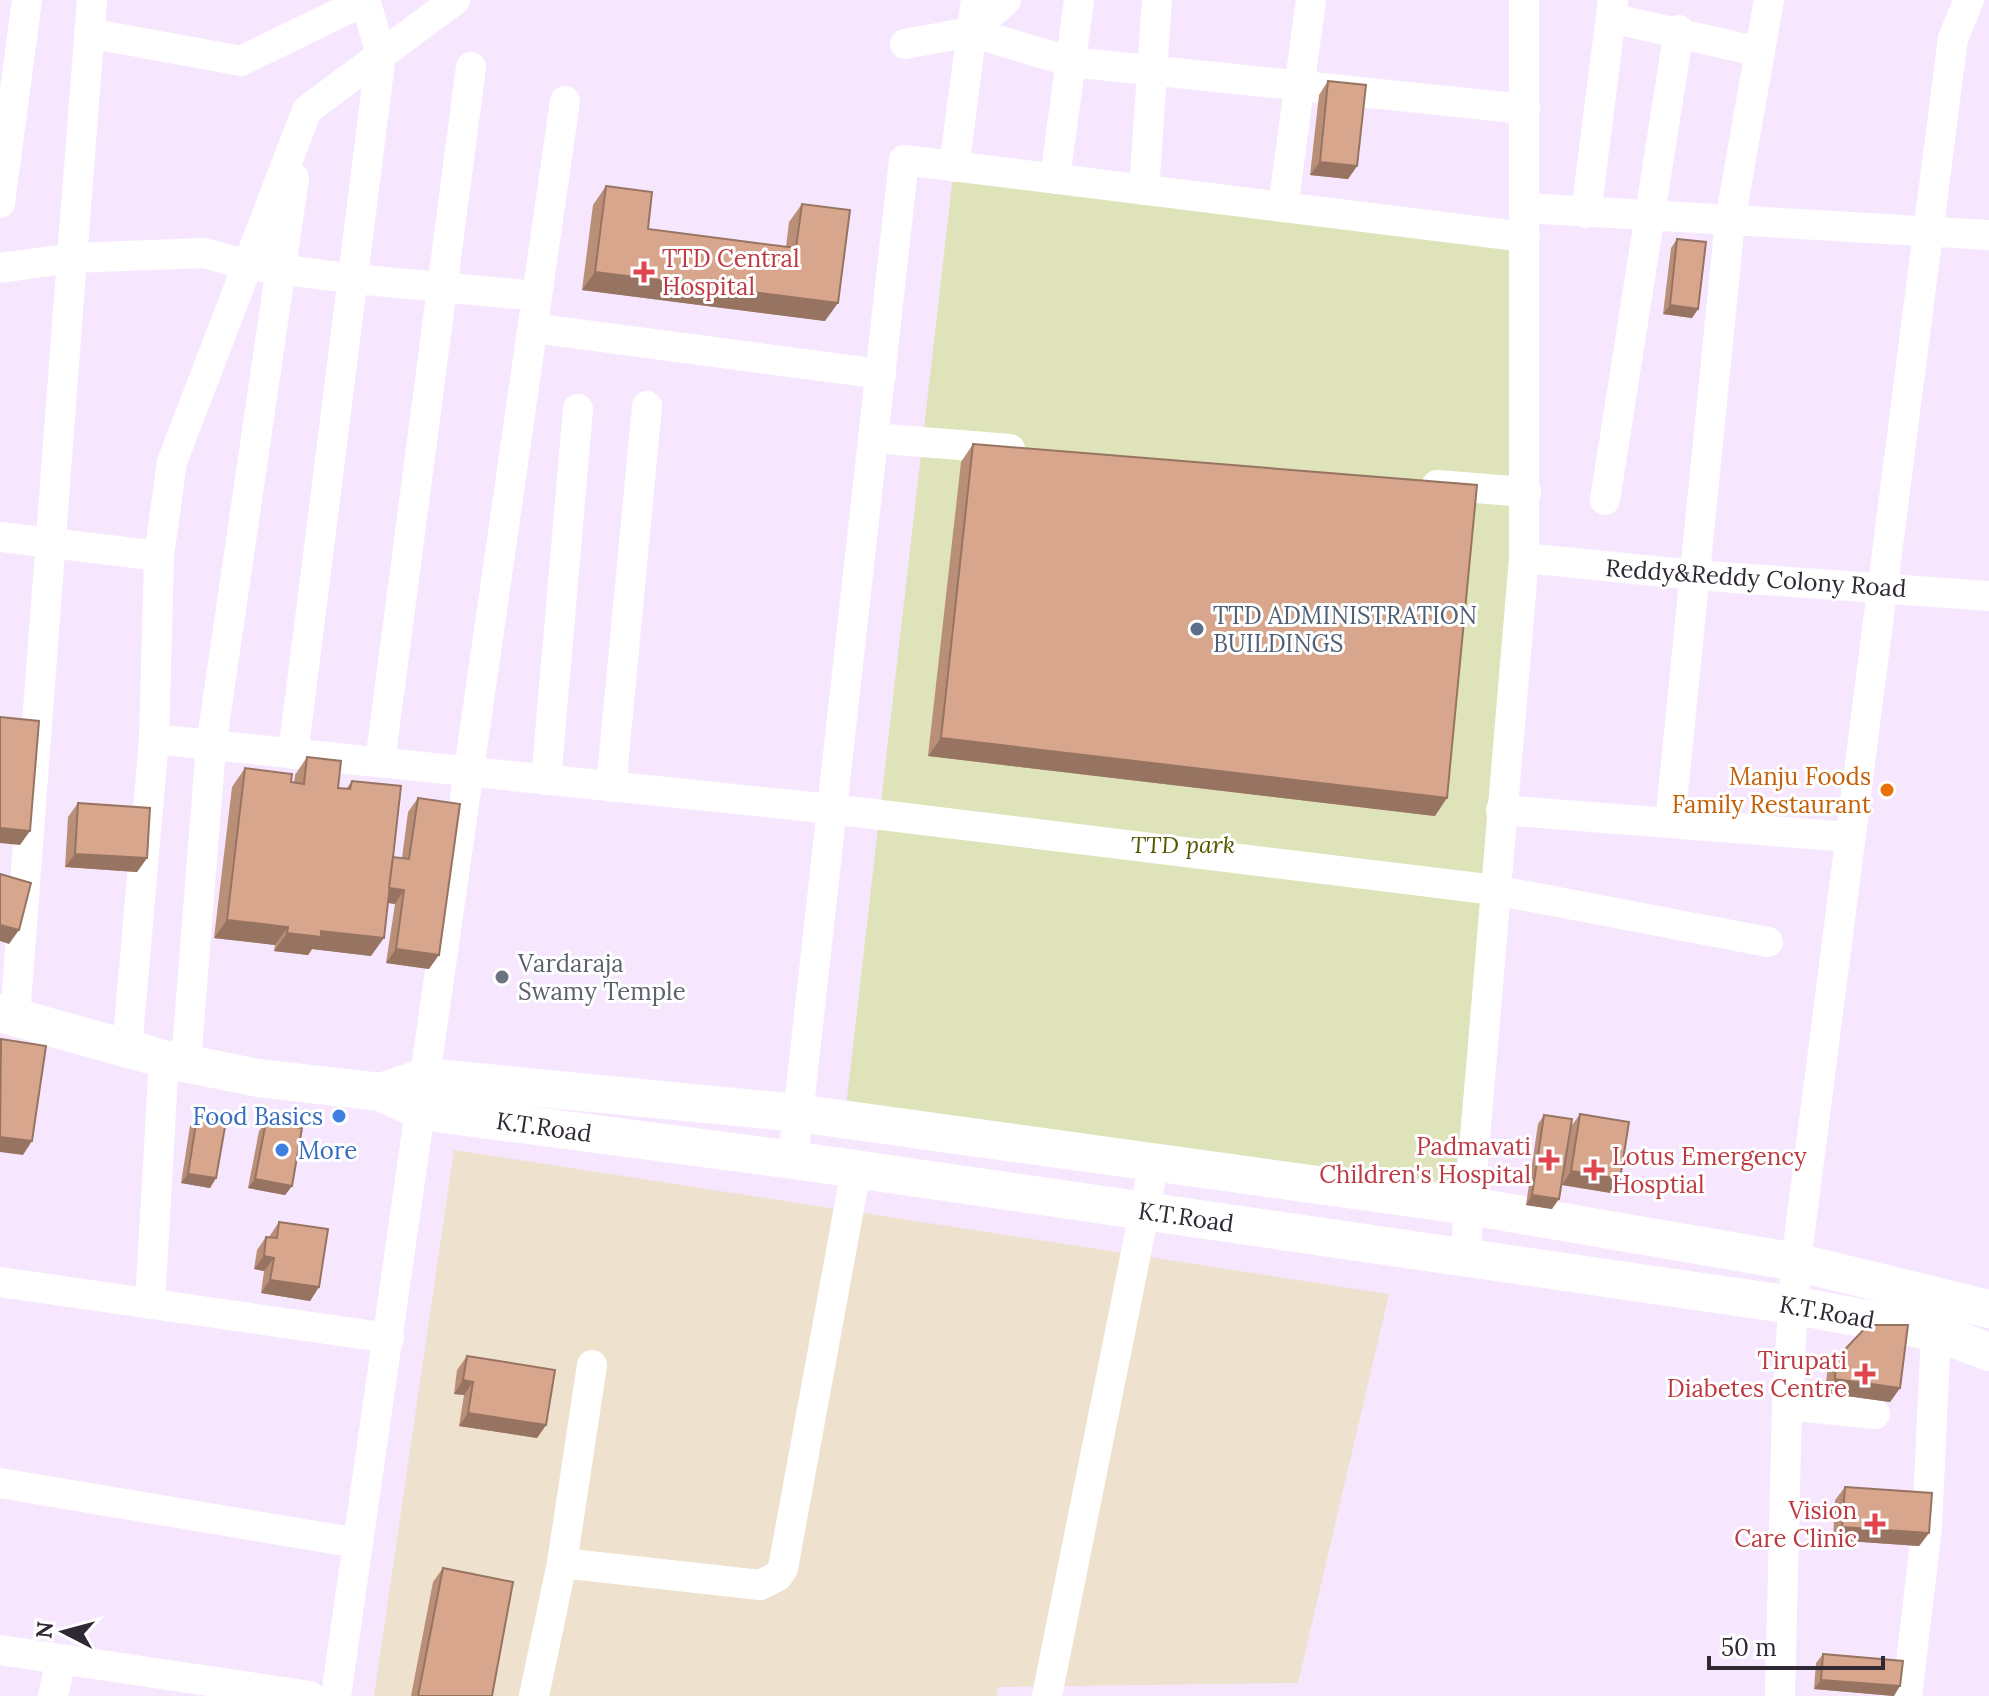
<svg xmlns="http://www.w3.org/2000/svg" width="1989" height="1696" viewBox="0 0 1989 1696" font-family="Lora,serif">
<rect width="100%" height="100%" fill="#f6e7fe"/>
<path fill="#eee2ce" d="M 454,1150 L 1389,1294 L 1298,1683 L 998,1687 L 996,1696 L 374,1696 Z"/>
<path fill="#dfe3b9" d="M 954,167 L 1525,237 L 1526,492 L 1454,1191 L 846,1107 Z"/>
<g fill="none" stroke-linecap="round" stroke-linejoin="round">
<g stroke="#fff" stroke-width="30">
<path d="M 92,0 L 72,258 L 204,253 L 248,265 L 355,279 L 537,296"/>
<path d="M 1611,18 L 1760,52"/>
<path d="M 971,32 L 1006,0"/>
<path d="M 89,33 L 241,61 L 366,0"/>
<path d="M 905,44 L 971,32 L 1071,62 L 1525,109"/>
<path d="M 954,167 L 976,0"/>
<path d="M 1055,179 L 1079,0"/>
<path d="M 1144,190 L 1157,0"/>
<path d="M 0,203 L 27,0"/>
<path d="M 1283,207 L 1311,0"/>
<path d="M 1525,208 L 1989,235"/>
<path d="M 1586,213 L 1613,0"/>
<path d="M 0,268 L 72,258 L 15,1017"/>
<path d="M 533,328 L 881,374"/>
<path d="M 873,438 L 1010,449"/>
<path d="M 1437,485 L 1526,492"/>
<path d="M 1605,500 L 1679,30"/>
<path d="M 0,537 L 159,556"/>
<path d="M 1524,558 L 1694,575 L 1989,596"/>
<path d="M 154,739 L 832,809 L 1495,890 L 1768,942"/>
<path d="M 293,754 L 381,54 L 365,0"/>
<path d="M 380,762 L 471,67"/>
<path d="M 546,780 L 578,409"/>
<path d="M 611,787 L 647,406"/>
<path d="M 1501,810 L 1849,837"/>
<path d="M 1670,823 L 1730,221 L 1769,0"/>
<path d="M 127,1049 L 154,739 L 159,556 L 172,462 L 307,110 L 455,0"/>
<path d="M 186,1062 L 211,746 L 294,178"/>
<path d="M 793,1160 L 904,160 L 1525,237"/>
<path d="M 1465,1257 L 1524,558 L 1524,0"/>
<path d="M 0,1282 L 389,1338"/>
<path d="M 150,1304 L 164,1059"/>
<path d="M 1787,1405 L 1875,1414"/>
<path d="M 0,1483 L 357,1543"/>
<path d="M 562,1563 L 760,1585 L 778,1576 L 783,1568 L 856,1170"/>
<path d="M 0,1650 L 310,1696"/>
<path d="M 53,1696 L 61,1659"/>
<path d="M 336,1696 L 565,101"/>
<path d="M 534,1696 L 562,1563 L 592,1365"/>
<path d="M 1047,1696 L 1154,1163"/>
<path d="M 1780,1696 L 1787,1405 L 1796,1262 L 1953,38 L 1969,0"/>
<path d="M 1907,1696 L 1927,1527 L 1936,1332"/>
</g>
<g stroke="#fff" stroke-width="38">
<path d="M 0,1013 L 164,1059 L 258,1078 L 381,1092 L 421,1111 L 793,1160 L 1792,1305 L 1936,1332 L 1989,1352"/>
<path d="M 381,1092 L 425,1077 L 798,1113 L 1470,1206 L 1796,1262 L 1989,1309"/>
</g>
</g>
<g fill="#ba8f78">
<path d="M 1328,81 L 1357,166 L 1348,179 L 1310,175 L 1319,95 Z"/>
<path d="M 606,186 L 648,229 L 786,247 L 789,222 L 802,204 L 825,321 L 582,290 L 593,205 Z"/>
<path d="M 1677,239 L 1698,309 L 1692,318 L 1663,314 L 1671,248 Z"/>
<path d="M 973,444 L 1435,816 L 928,756 L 961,462 Z"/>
<path d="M 307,757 L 338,788 L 346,789 L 352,781 L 393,857 L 402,858 L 408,812 L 418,798 L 429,969 L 386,963 L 395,904 L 388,903 L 371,956 L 312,949 L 308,955 L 274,951 L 275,945 L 214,938 L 232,787 L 245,768 L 294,783 L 295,775 Z"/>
<path d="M 78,803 L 147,858 L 137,872 L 65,867 L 68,817 Z"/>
<path d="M 1580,1114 L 1611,1193 L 1562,1185 L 1570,1128 Z"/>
<path d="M 1544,1115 L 1552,1209 L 1526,1205 L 1538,1124 Z"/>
<path d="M 197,1117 L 216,1178 L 210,1188 L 181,1183 L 190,1126 Z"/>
<path d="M 266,1122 L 292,1186 L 285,1195 L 248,1188 L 259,1131 Z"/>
<path d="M 279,1222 L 319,1287 L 310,1301 L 261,1293 L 264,1271 L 254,1269 L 257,1250 L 266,1237 L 269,1237 Z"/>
<path d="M 467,1356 L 546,1425 L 537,1438 L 459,1426 L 464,1395 L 454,1394 L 457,1370 Z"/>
<path d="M 1836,1359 L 1900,1388 L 1890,1402 L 1825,1393 L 1827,1373 Z"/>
<path d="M 1845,1487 L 1929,1533 L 1919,1546 L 1833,1540 L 1835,1500 Z"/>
<path d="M 443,1568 L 492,1696 L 411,1696 L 433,1582 Z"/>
<path d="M 1823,1654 L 1894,1696 L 1814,1689 L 1816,1663 Z"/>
</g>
<g fill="#977462">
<path d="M 1320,162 L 1357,166 L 1348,179 L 1310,175 Z"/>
<path d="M 595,272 L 838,303 L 825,321 L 582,290 Z"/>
<path d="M 1670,305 L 1698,309 L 1692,318 L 1663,314 Z"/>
<path d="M 941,738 L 1447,798 L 1435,816 L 928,756 Z"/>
<path d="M 0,828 L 30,831 L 20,845 L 0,843 Z"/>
<path d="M 75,854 L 147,858 L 137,872 L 65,867 Z"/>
<path d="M 387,888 L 404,890 L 395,904 L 377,901 Z"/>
<path d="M 227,920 L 288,927 L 275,945 L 214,938 Z"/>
<path d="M 0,925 L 19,930 L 9,944 L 0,941 Z"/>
<path d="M 321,931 L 384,938 L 371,956 L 312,949 L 308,955 L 274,951 L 287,933 Z"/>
<path d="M 396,949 L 439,955 L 429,969 L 386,963 Z"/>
<path d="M 0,1137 L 32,1141 L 23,1155 L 0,1152 Z"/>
<path d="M 1571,1171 L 1620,1179 L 1611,1193 L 1562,1185 Z"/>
<path d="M 188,1174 L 216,1178 L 210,1188 L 181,1183 Z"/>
<path d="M 255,1179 L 292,1186 L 285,1195 L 248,1188 Z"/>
<path d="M 1532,1195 L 1559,1199 L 1552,1209 L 1526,1205 Z"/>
<path d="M 264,1256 L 274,1258 L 264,1271 L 254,1269 Z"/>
<path d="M 270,1280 L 319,1287 L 310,1301 L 261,1293 Z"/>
<path d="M 1835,1379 L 1900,1388 L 1890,1402 L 1825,1393 Z"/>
<path d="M 463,1380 L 473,1382 L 464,1395 L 454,1394 Z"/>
<path d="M 468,1413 L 546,1425 L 537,1438 L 459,1426 Z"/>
<path d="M 1842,1527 L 1929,1533 L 1919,1546 L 1833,1540 Z"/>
<path d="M 1821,1680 L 1900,1686 L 1894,1696 L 1814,1689 Z"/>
</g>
<g fill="#d8a68c" stroke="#977462" stroke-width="2">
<path d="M 1328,81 L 1366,85 L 1357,166 L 1320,162 Z"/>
<path d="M 606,186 L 652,192 L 648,229 L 796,248 L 802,204 L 850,210 L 838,303 L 595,272 Z"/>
<path d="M 1677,239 L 1706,242 L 1698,309 L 1670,305 Z"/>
<path d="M 973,444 L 1477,485 L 1447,798 L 941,738 Z"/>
<path d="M 0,717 L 39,721 L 30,831 L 0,828 Z"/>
<path d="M 307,757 L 341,761 L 338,788 L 350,789 L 352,781 L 401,786 L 384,938 L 321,931 L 321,937 L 287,933 L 288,927 L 227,920 L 245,768 L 292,774 L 291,782 L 304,784 Z"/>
<path d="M 418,798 L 460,804 L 439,955 L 396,949 L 404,890 L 389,888 L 393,857 L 409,859 Z"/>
<path d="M 78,803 L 150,808 L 147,858 L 75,854 Z"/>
<path d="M 0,874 L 31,883 L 19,930 L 0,925 Z"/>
<path d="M 1,1039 L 46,1046 L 32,1141 L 0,1137 Z"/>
<path d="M 1580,1114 L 1629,1122 L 1620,1179 L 1571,1171 Z"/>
<path d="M 1544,1115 L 1572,1119 L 1559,1199 L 1532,1195 Z"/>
<path d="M 197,1117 L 226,1121 L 216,1178 L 188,1174 Z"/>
<path d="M 266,1122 L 302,1128 L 292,1186 L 255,1179 Z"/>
<path d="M 279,1222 L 328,1229 L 319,1287 L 270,1280 L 274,1258 L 264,1256 L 266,1237 L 277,1238 Z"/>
<path d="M 1868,1325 L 1908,1325 L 1900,1388 L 1835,1379 L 1836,1359 Z"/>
<path d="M 467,1356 L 555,1370 L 546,1425 L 468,1413 L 473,1382 L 463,1380 Z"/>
<path d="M 1845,1487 L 1932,1493 L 1929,1533 L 1842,1527 Z"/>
<path d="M 443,1568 L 513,1582 L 492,1696 L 418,1696 Z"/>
<path d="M 1823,1654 L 1903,1661 L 1900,1686 L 1821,1680 Z"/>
</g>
<g fill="#e0444e" stroke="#fff" stroke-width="3">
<path d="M640 260h8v8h8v8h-8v8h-8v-8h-8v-8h8z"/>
<path d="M1545 1148h8v8h8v8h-8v8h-8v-8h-8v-8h8z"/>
<path d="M1590 1158h8v8h8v8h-8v8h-8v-8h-8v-8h8z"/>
<path d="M1861 1362h8v8h8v8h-8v8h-8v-8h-8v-8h8z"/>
<path d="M1871 1512h8v8h8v8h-8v8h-8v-8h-8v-8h8z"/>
</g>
<circle fill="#5c6f8a" stroke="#fff" stroke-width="3" cx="1197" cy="629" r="8"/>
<circle fill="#e8710a" stroke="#fff" stroke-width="3" cx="1887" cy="790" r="8"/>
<circle fill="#6b7280" stroke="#fff" stroke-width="3" cx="502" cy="977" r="8"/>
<g fill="#3f7fe0" stroke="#fff" stroke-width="3">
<circle cx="339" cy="1116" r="8"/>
<circle cx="282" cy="1150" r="8"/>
</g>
<g text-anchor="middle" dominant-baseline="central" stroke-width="6" stroke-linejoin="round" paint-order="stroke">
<g font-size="24" fill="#be3a42" stroke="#fff" text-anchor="end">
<text x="662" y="258" text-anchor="start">TTD Central<tspan x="662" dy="28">Hospital</tspan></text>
<text x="1531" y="1146">Padmavati<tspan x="1531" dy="28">Children's Hospital</tspan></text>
<text x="1612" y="1156" text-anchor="start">Lotus Emergency<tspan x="1612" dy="28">Hosptial</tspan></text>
<text x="1847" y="1360">Tirupati<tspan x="1847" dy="28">Diabetes Centre</tspan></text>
<text x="1857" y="1510">Vision<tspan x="1857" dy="28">Care Clinic</tspan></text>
</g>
<g font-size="24" fill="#302933" stroke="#fff">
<text transform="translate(1756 578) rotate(4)">Reddy&amp;Reddy Colony Road</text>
<text transform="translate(544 1127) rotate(8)">K.T.Road</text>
<text transform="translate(1186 1217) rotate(8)">K.T.Road</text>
<text transform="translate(1827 1312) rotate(10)">K.T.Road</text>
</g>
<g font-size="24" fill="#4e5e75" stroke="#fff" text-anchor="start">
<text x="1213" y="615">TTD ADMINISTRATION<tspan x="1213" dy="28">BUILDINGS</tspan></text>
</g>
<g font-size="24" fill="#c56008" stroke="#fff" text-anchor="end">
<text x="1871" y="776">Manju Foods<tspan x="1871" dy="28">Family Restaurant</tspan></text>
</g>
<g font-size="24" font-style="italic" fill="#565800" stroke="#fff">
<text x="1183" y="844">TTD park</text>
</g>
<g font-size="24" fill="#5b616d" stroke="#fff" text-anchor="start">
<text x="518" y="963">Vardaraja<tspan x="518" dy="28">Swamy Temple</tspan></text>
</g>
<g font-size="24" fill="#366cbe" stroke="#fff" text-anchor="end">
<text x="323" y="1116">Food Basics</text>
<text x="298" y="1150" text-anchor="start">More</text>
</g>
</g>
<g transform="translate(64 1632) rotate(276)" stroke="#ffffff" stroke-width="6" paint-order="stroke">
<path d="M0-6L14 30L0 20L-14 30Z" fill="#302933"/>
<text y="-12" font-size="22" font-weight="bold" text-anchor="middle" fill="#302933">N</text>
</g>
<path d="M1709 1656v12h174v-12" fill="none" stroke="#302933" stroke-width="4"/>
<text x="1721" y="1656" font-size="24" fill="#302933" stroke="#ffffff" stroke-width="6" paint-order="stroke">50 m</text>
</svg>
